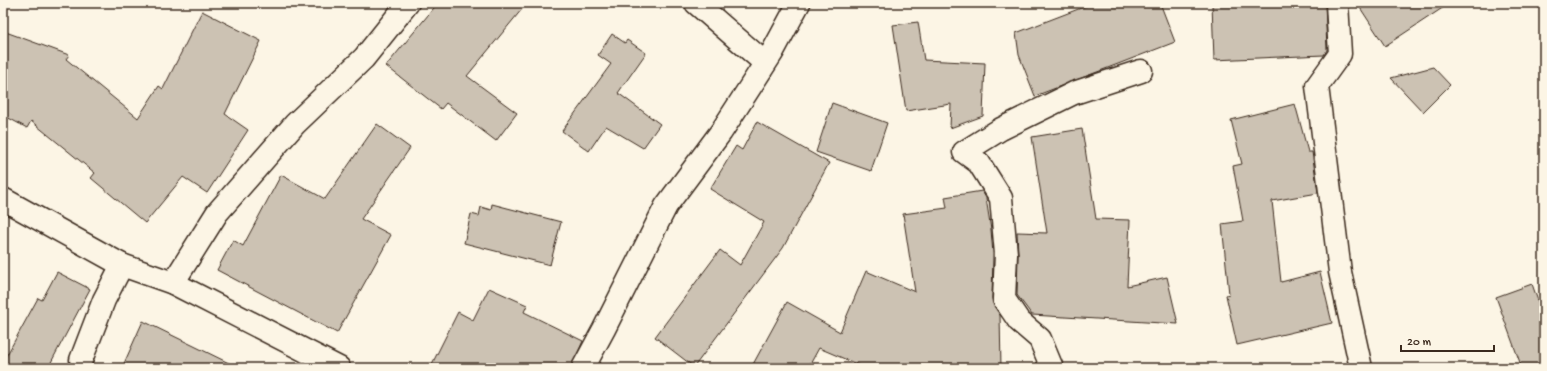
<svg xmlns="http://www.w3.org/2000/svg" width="1547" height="371" viewBox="0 0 1547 371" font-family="'Gochi Hand',sans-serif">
<rect width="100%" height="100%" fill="#fcf5e5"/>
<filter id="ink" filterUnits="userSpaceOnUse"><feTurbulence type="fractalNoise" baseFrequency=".025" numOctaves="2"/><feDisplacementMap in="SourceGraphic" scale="8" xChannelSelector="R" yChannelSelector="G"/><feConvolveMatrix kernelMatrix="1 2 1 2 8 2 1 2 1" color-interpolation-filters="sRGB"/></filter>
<g filter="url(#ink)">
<g fill="#ccc2b3" stroke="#3b2a1e">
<path d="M 438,3 L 527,3 L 467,76 L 517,113 L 496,141 L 446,103 L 441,109 L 386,66 Z"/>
<path d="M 1094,3 L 1160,3 L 1175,42 L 1035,96 L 1019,55 L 1016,33 Z"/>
<path d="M 1224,3 L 1325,3 L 1327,50 L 1324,55 L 1214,60 L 1212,4 Z"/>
<path d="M 1357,3 L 1450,3 L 1385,46 Z"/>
<path d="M 202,11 L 261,41 L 225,114 L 248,130 L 207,193 L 183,177 L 145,223 L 91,178 L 95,173 L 31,121 L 27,128 L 3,115 L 3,31 L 69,55 L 66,59 L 138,118 L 159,86 L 163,89 Z"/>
<path d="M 918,22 L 924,60 L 985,63 L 983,116 L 950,128 L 951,104 L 906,111 L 893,25 Z"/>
<path d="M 612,34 L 625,43 L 627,40 L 646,53 L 618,93 L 660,124 L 643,148 L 606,126 L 589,151 L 562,131 L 611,64 L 598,55 Z"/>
<path d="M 1433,67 L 1450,85 L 1423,112 L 1391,78 Z"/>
<path d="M 832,103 L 887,123 L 871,171 L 816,152 Z"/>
<path d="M 1295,104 L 1308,152 L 1312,152 L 1318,193 L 1272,201 L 1281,282 L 1320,272 L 1332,323 L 1237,345 L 1226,295 L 1229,294 L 1222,224 L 1243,221 L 1233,166 L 1242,164 L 1231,120 Z"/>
<path d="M 757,122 L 829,163 L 783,248 L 694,367 L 655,337 L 720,250 L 740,265 L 764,222 L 710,189 L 736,146 L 742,150 Z"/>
<path d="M 377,124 L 410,148 L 361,219 L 391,235 L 337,333 L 217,270 L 233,240 L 243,246 L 281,175 L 325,199 Z"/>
<path d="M 1082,129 L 1096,219 L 1130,220 L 1127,286 L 1167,277 L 1178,324 L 1032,315 L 1017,295 L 1018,254 L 1017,232 L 1047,233 L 1032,137 Z"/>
<path d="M 982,191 L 986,198 L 991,230 L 993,254 L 992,298 L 994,306 L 1000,315 L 1001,368 L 866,368 L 819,348 L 808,368 L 751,368 L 787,302 L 840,332 L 866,271 L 915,292 L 903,214 L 947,208 L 945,197 Z"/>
<path d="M 492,204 L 561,222 L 550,265 L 464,243 L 471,214 L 479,216 L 481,207 L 491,210 Z"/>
<path d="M 57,272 L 90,289 L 48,368 L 3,368 L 3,362 L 38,298 L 42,300 Z"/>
<path d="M 1532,284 L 1544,318 L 1544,368 L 1522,368 L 1496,297 Z"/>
<path d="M 489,288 L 527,305 L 524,312 L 583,341 L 571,368 L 430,368 L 458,312 L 473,320 Z"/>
<path d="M 143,321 L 239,368 L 122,368 Z"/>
</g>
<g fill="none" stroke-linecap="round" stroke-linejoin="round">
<defs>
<g id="street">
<path d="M 696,3 L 765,63"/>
<path d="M 1337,3 L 1340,54 L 1317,86 L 1340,272 L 1361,368"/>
<path d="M 173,283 L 217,213 L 295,124 L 364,58 L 408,3"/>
<path d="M 81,360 L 104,300 L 122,265"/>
<path d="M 583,368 L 604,329 L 666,206 L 721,132 L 772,53 L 799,3"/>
<path d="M 1052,368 L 1040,339 L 1019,321 L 1004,299 L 1006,254 L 1001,198 L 979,163 L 964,152 L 1001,129 L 1074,93 L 1141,71"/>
</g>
<path id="secondary" d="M 3,199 L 122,265 L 173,283 L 339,368"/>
</defs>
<use href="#street" stroke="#3b2a1e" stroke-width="25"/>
<use href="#secondary" stroke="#3b2a1e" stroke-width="25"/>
<use href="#street" stroke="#fcf5e5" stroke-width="22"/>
<use href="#secondary" stroke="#fcf5e5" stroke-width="22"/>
</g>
</g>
<rect width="1547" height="371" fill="none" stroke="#fcf5e5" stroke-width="16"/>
<rect x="8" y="8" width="1531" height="355" fill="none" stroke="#3b2a1e" stroke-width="1.5" filter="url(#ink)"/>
<path d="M1401 345v6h93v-6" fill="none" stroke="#3b2a1e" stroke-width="2"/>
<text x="1407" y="345" font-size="12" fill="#3b2a1e" stroke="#fcf5e5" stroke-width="3" paint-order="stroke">20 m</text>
</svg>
